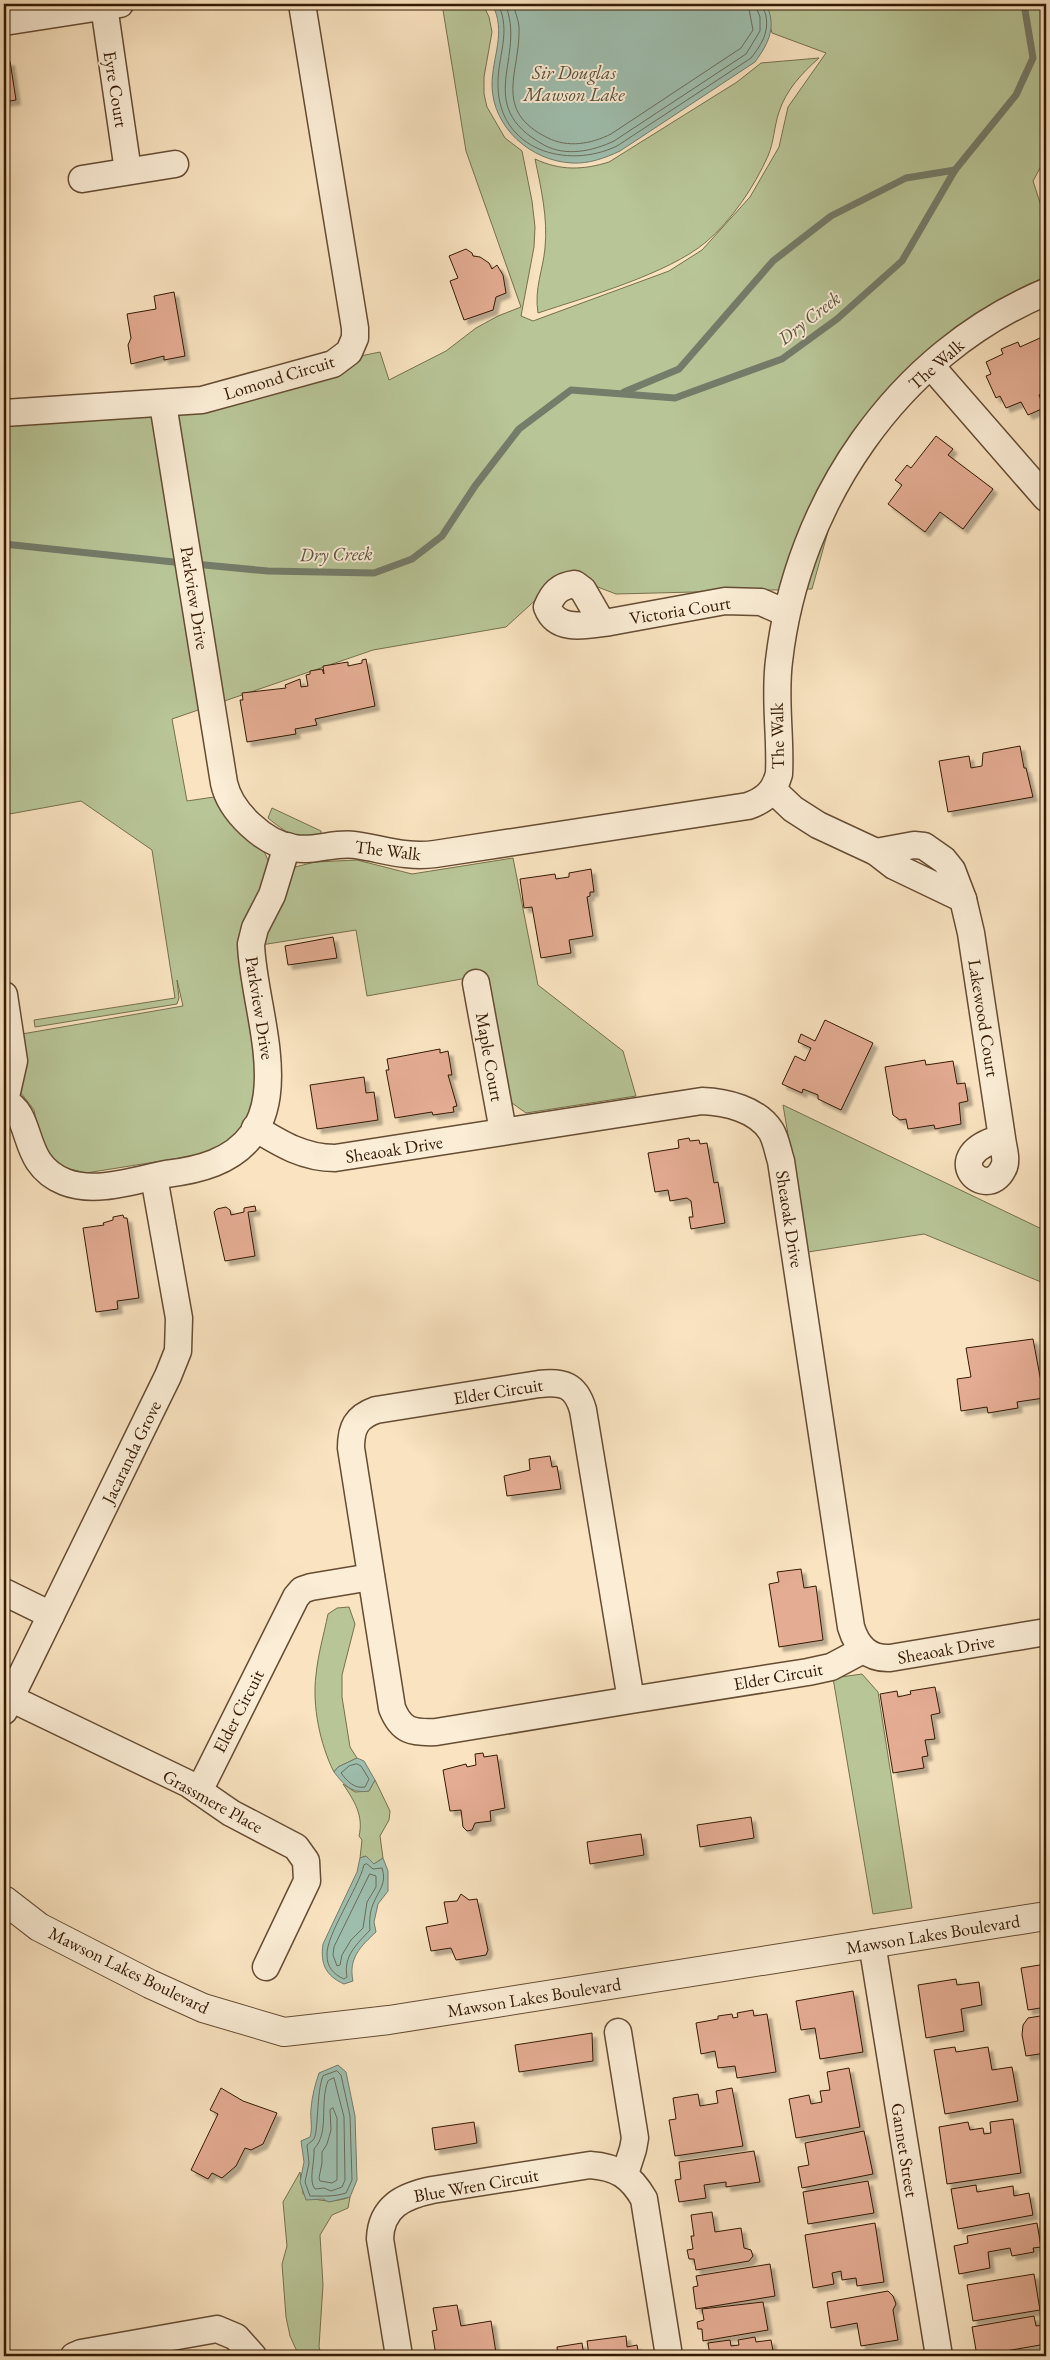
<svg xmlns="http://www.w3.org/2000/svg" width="1050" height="2360" viewBox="0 0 1050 2360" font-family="'EB Garamond',serif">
<defs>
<filter id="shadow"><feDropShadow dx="4.5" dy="4.5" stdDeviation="1" flood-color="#0004"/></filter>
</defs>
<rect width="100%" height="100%" fill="#f9e3c0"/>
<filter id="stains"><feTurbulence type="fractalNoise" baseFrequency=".004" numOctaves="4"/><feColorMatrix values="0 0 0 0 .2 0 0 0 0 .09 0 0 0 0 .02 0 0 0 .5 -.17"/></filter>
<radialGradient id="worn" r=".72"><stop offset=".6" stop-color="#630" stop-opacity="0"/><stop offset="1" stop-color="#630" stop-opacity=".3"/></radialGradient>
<g fill="#b8c597" stroke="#76704d">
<path d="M 442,4 L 483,4 L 489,17 L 492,32 L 484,77 L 484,94 L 487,107 L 505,138 L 522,151 L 532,201 L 535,227 L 534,247 L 521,316 L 533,321 L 669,271 L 702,250 L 750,197 L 779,147 L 788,107 L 826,53 L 772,33 L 764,4 L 1046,4 L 1046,157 L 1033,181 L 1046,221 L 1046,294 L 970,335 L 847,463 L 812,589 L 616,594 L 564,574 L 506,627 L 373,650 L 172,719 L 187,801 L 214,797 L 221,811 L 234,826 L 261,845 L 268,860 L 256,1098 L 245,1121 L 234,1137 L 221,1147 L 199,1155 L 86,1173 L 65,1168 L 50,1156 L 40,1139 L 34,1110 L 18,1089 L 22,1034 L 183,1006 L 177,980 L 179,998 L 177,1004 L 35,1027 L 34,1020 L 175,998 L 152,850 L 81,801 L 4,815 L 4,413 L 163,404 L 341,360 L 380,352 L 389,380 L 446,351 L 476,328 L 498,316 L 521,307 L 466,151 Z"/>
<path d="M 819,58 C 802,73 786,90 779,112 C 774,127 774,142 768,156 C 754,187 732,220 706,242 C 668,274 586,297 538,313 C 534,289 543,270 545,248 C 548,218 541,188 535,159 C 561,171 583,170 609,162 L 737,82 L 761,63 Z"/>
<path d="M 272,808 L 321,831 L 321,835 C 296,841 287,833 268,818 Z"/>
<path d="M 513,858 L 538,985 L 623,1051 L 636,1096 L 526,1113 L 505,1098 L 484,975 L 367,996 L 356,930 L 261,945 L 295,867 L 315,862 L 357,860 L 412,874 Z"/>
<path d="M 783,1105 L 1046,1231 L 1046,1284 L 924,1234 L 808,1252 Z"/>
<path d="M 349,1607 L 355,1624 L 342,1675 L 342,1697 L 350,1747 L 357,1758 L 338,1767 L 334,1772 C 320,1745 312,1705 316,1675 C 318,1654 324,1634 328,1614 L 337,1608 Z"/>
<path d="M 862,1674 L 878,1692 L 912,1908 L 873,1914 L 833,1678 Z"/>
<path d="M 375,1780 L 390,1811 L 389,1820 L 380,1836 L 383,1858 L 374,1864 L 366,1856 L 360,1858 L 362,1840 L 359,1836 C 364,1816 354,1800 343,1784 L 355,1792 L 369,1791 Z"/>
<path d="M 300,2172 L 303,2194 C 317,2202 334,2203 350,2197 L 348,2208 L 332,2215 L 320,2235 L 323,2285 L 319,2347 L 322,2356 L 299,2356 L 290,2336 L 286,2317 L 282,2264 L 287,2246 L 283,2202 Z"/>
</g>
<g fill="#9ebeae" stroke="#747c6a">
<path d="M 492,4 L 766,4 C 777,26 769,43 755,62 L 620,151 C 605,158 589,164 572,163 C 531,161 493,128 492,86 C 492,56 507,32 492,4 Z"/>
<path d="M 357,1758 L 364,1761 L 375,1780 L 369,1791 C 352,1794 344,1785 334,1772 L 338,1767 Z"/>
<path d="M 366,1856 L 374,1864 L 383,1858 L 388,1871 L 388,1891 L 378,1904 L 374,1922 L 376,1932 C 361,1946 348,1958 353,1981 L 344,1984 C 326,1976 320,1964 323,1944 L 357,1872 L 360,1858 Z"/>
<path d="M 338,2065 L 346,2072 L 355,2116 L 357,2180 L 350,2197 L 329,2202 L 323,2199 L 306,2200 L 300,2182 L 304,2162 L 301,2141 L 310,2137 C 313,2127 310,2119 311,2109 C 312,2096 315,2085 319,2073 Z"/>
</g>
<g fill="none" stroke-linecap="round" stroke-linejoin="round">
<g stroke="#696c58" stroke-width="1">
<path d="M 498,4 C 512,32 497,57 498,86 C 499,150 567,170 617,146 L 751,58 C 761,45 769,33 766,16 C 765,11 762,8 762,4"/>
<path d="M 505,4 C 528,57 471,105 544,145 C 566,157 593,151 614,141 L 746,54 L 760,31 L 760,17 L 755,4"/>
<path d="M 513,4 C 515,11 518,19 519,26 C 521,72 491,110 548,138 C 568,148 591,144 611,134 L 741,48 L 753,30 L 748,4"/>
<path d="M 357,1764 L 361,1766 L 369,1779 L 365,1787 C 354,1789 347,1781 341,1773 L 349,1766 Z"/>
<path d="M 367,1864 L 373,1869 L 382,1868 C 387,1883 379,1890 374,1902 C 370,1910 369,1921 370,1930 C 357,1944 343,1956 347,1977 L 344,1979 C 333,1974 327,1967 327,1955 C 326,1935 358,1889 364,1865 Z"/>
<path d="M 370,1874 L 376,1876 L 376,1887 L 367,1902 L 363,1928 L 351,1940 L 342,1955 L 340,1965 L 337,1966 L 333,1955 L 334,1947 Z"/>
<path d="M 337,2071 L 341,2075 L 350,2116 L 352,2180 L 346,2193 C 334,2197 322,2196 310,2196 L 305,2182 L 309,2163 L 307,2145 C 309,2143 311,2142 313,2140 C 319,2135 316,2092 323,2076 Z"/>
<path d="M 334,2078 L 344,2117 L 345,2180 L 342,2187 L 331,2191 L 324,2188 L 315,2189 C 308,2181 315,2161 314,2149 C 330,2132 319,2103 328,2081 Z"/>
<path d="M 333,2108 L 337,2118 L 337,2180 L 332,2183 L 320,2181 L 319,2178 L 322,2163 L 322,2152 L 327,2144 L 331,2130 L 330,2110 Z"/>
</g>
<g stroke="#747c6a" stroke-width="7">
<path d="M 624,392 L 679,369 L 773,261 L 831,216 L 906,178 L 955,170"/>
<path d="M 4,544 L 183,563"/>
<path d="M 194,564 L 268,571 L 374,573 L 412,559 L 442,536 L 475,486 L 519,429 L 571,390 L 675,398 L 782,359 L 837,319 L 902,261 L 955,170 L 1016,95 L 1033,58 L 1024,4"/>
</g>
</g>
<g fill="#e4ac93" stroke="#341a03" filter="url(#shadow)">
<path d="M 10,61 L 16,100 L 4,102 L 4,62 Z"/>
<path d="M 466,249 L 472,253 L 473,256 L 480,257 L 489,263 L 492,269 L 497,265 L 503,275 L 506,293 L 496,297 L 493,310 L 464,320 L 450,281 L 458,278 L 449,256 Z"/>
<path d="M 174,292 L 185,356 L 164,360 L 164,356 L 131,364 L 128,345 L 131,338 L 127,314 L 156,309 L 154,296 Z"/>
<path d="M 1040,338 L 1042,342 L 1046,340 L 1046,391 L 1039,395 L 1044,408 L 1028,415 L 1021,402 L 1006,408 L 1000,396 L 996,398 L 986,376 L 991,374 L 986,362 L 1003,354 L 1001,349 L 1018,342 L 1020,347 Z"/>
<path d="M 936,436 L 953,449 L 948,455 L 993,489 L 963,529 L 940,512 L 925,532 L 888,504 L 902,485 L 895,480 L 907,465 L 911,468 Z"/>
<path d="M 366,659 L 375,706 L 315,719 L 317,725 L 295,729 L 296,734 L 247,742 L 240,700 L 243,700 L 242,693 L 286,688 L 285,685 L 300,679 L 301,687 L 308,686 L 306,675 L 310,674 L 310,671 L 322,669 L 324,674 L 323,666 L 348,662 L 348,666 L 362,663 L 362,660 Z"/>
<path d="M 1020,746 L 1024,768 L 1026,768 L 1033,797 L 948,812 L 939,761 L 969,756 L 971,768 L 982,766 L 983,753 Z"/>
<path d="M 591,869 L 594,892 L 590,892 L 590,896 L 587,897 L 593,936 L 569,940 L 571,953 L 541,958 L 532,907 L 524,908 L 520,879 L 555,874 L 556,879 L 569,877 L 569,873 Z"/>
<path d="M 333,937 L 337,958 L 288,965 L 285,946 Z"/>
<path d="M 825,1020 L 873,1043 L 841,1110 L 818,1099 L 818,1095 L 803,1089 L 802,1093 L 782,1084 L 795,1056 L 805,1061 L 811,1048 L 798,1042 L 801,1034 L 815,1041 Z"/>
<path d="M 440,1049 L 440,1053 L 448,1051 L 452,1075 L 448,1075 L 457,1106 L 453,1107 L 454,1112 L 433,1115 L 432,1112 L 395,1118 L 386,1070 L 389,1070 L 387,1059 Z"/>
<path d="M 925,1060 L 926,1065 L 953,1061 L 957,1084 L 965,1083 L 968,1101 L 959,1103 L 961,1124 L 935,1129 L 934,1125 L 908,1129 L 906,1119 L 900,1120 L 893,1115 L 885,1067 Z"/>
<path d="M 364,1077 L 366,1093 L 374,1092 L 378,1120 L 317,1129 L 310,1085 Z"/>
<path d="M 689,1138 L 690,1141 L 699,1140 L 700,1144 L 707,1143 L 714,1183 L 718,1182 L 725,1223 L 691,1229 L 689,1217 L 693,1217 L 691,1201 L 687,1198 L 670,1201 L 668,1190 L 655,1192 L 648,1153 L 679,1148 L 678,1140 Z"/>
<path d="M 255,1206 L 256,1211 L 248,1212 L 255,1256 L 225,1261 L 214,1212 L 217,1209 L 226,1207 L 230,1210 L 231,1215 L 244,1212 L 244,1208 Z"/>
<path d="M 123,1215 L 124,1218 L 127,1218 L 139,1298 L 117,1301 L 118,1309 L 96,1312 L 83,1228 L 104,1225 L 103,1223 L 113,1220 L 113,1217 Z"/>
<path d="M 1033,1339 L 1044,1398 L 1017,1402 L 1018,1408 L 988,1413 L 987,1407 L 961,1411 L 957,1379 L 971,1377 L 966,1348 Z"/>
<path d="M 550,1456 L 552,1467 L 557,1466 L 561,1489 L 507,1496 L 504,1476 L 530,1470 L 529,1459 Z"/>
<path d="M 801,1569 L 804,1588 L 816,1586 L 823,1640 L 779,1647 L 769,1584 L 779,1582 L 777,1572 Z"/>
<path d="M 935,1687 L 940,1713 L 931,1715 L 935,1739 L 925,1740 L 928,1756 L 922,1757 L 924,1768 L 893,1773 L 880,1694 L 897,1691 L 898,1697 L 911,1694 L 910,1691 Z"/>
<path d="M 483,1753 L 484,1757 L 497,1755 L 505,1808 L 490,1811 L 491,1821 L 475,1823 L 472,1830 L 467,1831 L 463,1827 L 461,1810 L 450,1811 L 443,1770 L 466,1764 L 467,1767 L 476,1765 L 475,1754 Z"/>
<path d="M 751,1817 L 754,1838 L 700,1847 L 697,1825 Z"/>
<path d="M 641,1834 L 644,1855 L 590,1864 L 587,1842 Z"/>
<path d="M 461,1894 L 469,1900 L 477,1899 L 488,1950 L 486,1955 L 456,1960 L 451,1948 L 431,1951 L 426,1927 L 448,1923 L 444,1902 L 457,1901 Z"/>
<path d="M 1046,1964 L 1046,2007 L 1028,2010 L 1021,1968 Z"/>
<path d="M 956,1979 L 957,1985 L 979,1982 L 982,2005 L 961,2009 L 964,2031 L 926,2038 L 918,1985 Z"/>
<path d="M 853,1991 L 863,2052 L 820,2059 L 815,2028 L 801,2030 L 796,2001 Z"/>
<path d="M 753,2010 L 754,2016 L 767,2014 L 776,2072 L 737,2078 L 735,2066 L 718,2068 L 715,2051 L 701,2054 L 696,2023 L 718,2019 L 718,2016 L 732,2014 L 733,2018 L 738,2017 L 737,2013 Z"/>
<path d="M 1046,2015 L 1046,2053 L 1026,2056 L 1022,2035 L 1023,2025 L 1028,2018 Z"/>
<path d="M 592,2033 L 593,2061 L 519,2072 L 515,2045 Z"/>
<path d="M 955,2047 L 956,2052 L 988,2047 L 992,2070 L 1012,2067 L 1018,2101 L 945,2114 L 934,2050 Z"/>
<path d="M 849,2068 L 860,2127 L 796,2138 L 789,2099 L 809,2095 L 811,2104 L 822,2102 L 820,2091 L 830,2090 L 827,2072 Z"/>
<path d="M 221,2088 L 243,2101 L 277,2113 L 263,2144 L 251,2150 L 245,2148 L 236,2166 L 222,2178 L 212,2173 L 208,2179 L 191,2170 L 218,2114 L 210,2110 Z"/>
<path d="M 732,2088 L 743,2146 L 675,2156 L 669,2120 L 676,2119 L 673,2098 L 698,2094 L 700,2106 L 718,2103 L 716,2091 Z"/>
<path d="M 1013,2119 L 1021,2173 L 947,2184 L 939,2127 L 968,2122 L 970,2130 L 983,2128 L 984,2134 L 991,2133 L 990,2122 Z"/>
<path d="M 474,2122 L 477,2143 L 435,2150 L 432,2128 Z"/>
<path d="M 864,2131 L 873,2174 L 802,2188 L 798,2167 L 809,2165 L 805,2143 Z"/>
<path d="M 754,2151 L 760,2182 L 726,2187 L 726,2182 L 704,2185 L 706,2198 L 679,2202 L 675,2180 L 681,2179 L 679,2162 Z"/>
<path d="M 868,2181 L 874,2213 L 808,2224 L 803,2192 Z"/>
<path d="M 976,2185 L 977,2192 L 1013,2186 L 1014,2196 L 1029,2193 L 1033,2215 L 958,2229 L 951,2189 Z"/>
<path d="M 712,2212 L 715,2232 L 741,2228 L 744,2248 L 751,2250 L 753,2256 L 749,2261 L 696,2270 L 694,2259 L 689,2259 L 687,2250 L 693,2249 L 691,2236 L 694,2236 L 691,2215 Z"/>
<path d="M 875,2223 L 884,2282 L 857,2286 L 856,2278 L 842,2280 L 841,2271 L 832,2273 L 834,2284 L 813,2288 L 805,2235 Z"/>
<path d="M 1037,2223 L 1041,2247 L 1033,2248 L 1034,2252 L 1012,2256 L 1010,2248 L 988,2252 L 990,2268 L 959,2274 L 954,2246 L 968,2243 L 967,2236 Z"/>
<path d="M 770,2264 L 775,2296 L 696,2309 L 693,2287 L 698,2286 L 696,2276 Z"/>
<path d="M 1034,2274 L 1040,2310 L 973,2321 L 967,2285 Z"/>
<path d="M 888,2291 L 893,2296 L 896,2304 L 893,2310 L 898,2340 L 861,2346 L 857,2323 L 831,2328 L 827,2302 Z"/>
<path d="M 763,2302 L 768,2330 L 703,2341 L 702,2329 L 698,2329 L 697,2322 L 704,2320 L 702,2309 Z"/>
<path d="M 457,2305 L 461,2326 L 491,2321 L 496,2353 L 476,2356 L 436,2356 L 432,2331 L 437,2330 L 433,2308 Z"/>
<path d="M 1034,2316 L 1036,2326 L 1044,2325 L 1046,2344 L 977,2356 L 972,2327 Z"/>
<path d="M 626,2336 L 627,2347 L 637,2345 L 639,2356 L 558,2356 L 557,2347 L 582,2343 L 584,2356 L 589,2355 L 587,2341 Z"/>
<path d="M 755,2337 L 756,2342 L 771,2340 L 774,2356 L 710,2356 L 708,2343 L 730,2340 L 731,2346 L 739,2345 L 738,2340 Z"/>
</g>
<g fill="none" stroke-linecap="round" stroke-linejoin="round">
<defs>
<g id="minor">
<path d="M 104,6 L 128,171"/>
<path d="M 4,22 L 120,4"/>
<path d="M 82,179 L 175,164"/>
<path d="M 931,366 L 1046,498"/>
<path d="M 163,404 L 224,783 C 230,811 264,844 294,848 C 314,852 334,842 355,845 C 383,849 406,858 435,854 L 748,806 C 765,800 774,792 779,774 C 781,736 774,699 779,661 C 797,503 897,354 1046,292"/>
<path d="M 4,413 L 202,400 L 333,364 L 349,352 L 355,338 L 355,328 L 302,4"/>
<path d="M 602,623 L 583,590 L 575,584 C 559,586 553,593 547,607 C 557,633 587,625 610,622 L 725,601 L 761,602 L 786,613"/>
<path d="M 773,790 L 793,809 L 818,825 L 876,852 L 894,866 L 963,899"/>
<path d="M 876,852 L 914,845 L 924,846 L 944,860 L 952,870 L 963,899 L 971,933 L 1002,1138 C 1003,1147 1008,1161 1003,1169 C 986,1203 936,1155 1002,1138"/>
<path d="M 476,983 L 503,1131"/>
<path d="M 4,995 L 14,1061 L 5,1101"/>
<path d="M 4,1101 C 36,1116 18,1163 65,1182 C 96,1194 135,1180 166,1174 C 183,1172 199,1169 214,1163 C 306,1126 253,1014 251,944 L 255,928 L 272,895 L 287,846"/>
<path d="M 255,1128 C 281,1144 304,1158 335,1158 L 702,1101 C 726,1102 757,1109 771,1131 C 776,1139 778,1152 781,1161 L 851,1627 C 857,1647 869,1659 890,1658 L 1046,1632"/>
<path d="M 4,1592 L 51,1615"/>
<path d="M 10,1698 L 189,1784 L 231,1813 L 296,1847 L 306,1861 L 307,1881 L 266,1967"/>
<path d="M 631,1700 L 436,1732 C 412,1733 401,1731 392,1708 L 351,1448 C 351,1428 356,1417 376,1410 L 539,1384 C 563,1381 576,1385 583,1410 L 631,1700 L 808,1672 L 831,1667 L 863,1650"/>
<path d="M 4,1711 L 168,1376 L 178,1351 L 179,1318 L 154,1177"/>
<path d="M 199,1791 L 296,1597 L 302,1590 L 311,1587 L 371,1577"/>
<path d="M 872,1943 L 939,2356"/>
<path d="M 618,2032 L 635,2138 L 633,2149 L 625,2174"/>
<path d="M 74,2356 L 81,2353 L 217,2329 L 236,2337 L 253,2356"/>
<path d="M 399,2356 L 380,2239 C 381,2207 403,2196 432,2190 L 590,2165 C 617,2167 631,2176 644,2199 L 669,2356"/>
</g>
<path id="tertiary" d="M 4,1900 L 39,1927 L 150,1984 L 203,2008 L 284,2032 L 389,2020 L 1046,1916"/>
</defs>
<use href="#minor" stroke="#654c32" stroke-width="29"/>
<use href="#tertiary" stroke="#654c32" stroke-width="30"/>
<use href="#minor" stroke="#fbedd6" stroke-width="26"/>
<use href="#tertiary" stroke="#fbedd6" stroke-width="28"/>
</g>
<g text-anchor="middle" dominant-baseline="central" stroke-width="4" stroke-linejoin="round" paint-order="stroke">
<g font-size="18" fill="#341a03" stroke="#fbedd6">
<text transform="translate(116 89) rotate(81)">Eyre Court</text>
<text transform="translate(936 364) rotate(-41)">The Walk</text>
<text transform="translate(279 377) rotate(-17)">Lomond Circuit</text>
<text transform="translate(195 598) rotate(81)">Parkview Drive</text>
<text transform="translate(680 610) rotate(-9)">Victoria Court</text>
<text transform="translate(777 736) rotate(-91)">The Walk</text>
<text transform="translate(388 850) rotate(7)">The Walk</text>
<text transform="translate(260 1008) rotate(81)">Parkview Drive</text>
<text transform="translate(984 1018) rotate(81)">Lakewood Court</text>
<text transform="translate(490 1057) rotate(80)">Maple Court</text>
<text transform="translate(394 1149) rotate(-9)">Sheaoak Drive</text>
<text transform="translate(790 1219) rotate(81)">Sheaoak Drive</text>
<text transform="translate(498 1391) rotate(-9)">Elder Circuit</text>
<text transform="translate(131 1452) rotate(-64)">Jacaranda Grove</text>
<text transform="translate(946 1649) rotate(-10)">Sheaoak Drive</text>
<text transform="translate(778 1676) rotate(-10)">Elder Circuit</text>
<text transform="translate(238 1711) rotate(-63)">Elder Circuit</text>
<text transform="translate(213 1801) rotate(29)">Grassmere Place</text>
<text transform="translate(933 1934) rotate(-9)">Mawson Lakes Boulevard</text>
<text transform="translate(129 1970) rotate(26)">Mawson Lakes Boulevard</text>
<text transform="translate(534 1997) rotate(-9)">Mawson Lakes Boulevard</text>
<text transform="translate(905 2150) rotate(81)">Gannet Street</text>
<text transform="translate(476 2185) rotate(-10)">Blue Wren Circuit</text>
</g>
<g font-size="19" font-style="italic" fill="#59533f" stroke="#fbedd6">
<text x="574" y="72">Sir Douglas<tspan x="574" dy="22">Mawson Lake</tspan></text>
<text transform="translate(809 318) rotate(-38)">Dry Creek</text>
<text transform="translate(336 554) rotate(-1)">Dry Creek</text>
</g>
</g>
<rect width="1050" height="2360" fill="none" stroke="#f9e3c0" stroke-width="20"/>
<rect x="5" y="5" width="1040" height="2350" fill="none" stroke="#341a03" stroke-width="2.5"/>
<rect x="10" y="10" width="1030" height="2340" fill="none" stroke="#341a03"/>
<rect width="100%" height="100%" filter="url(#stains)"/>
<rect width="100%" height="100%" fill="url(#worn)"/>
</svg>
